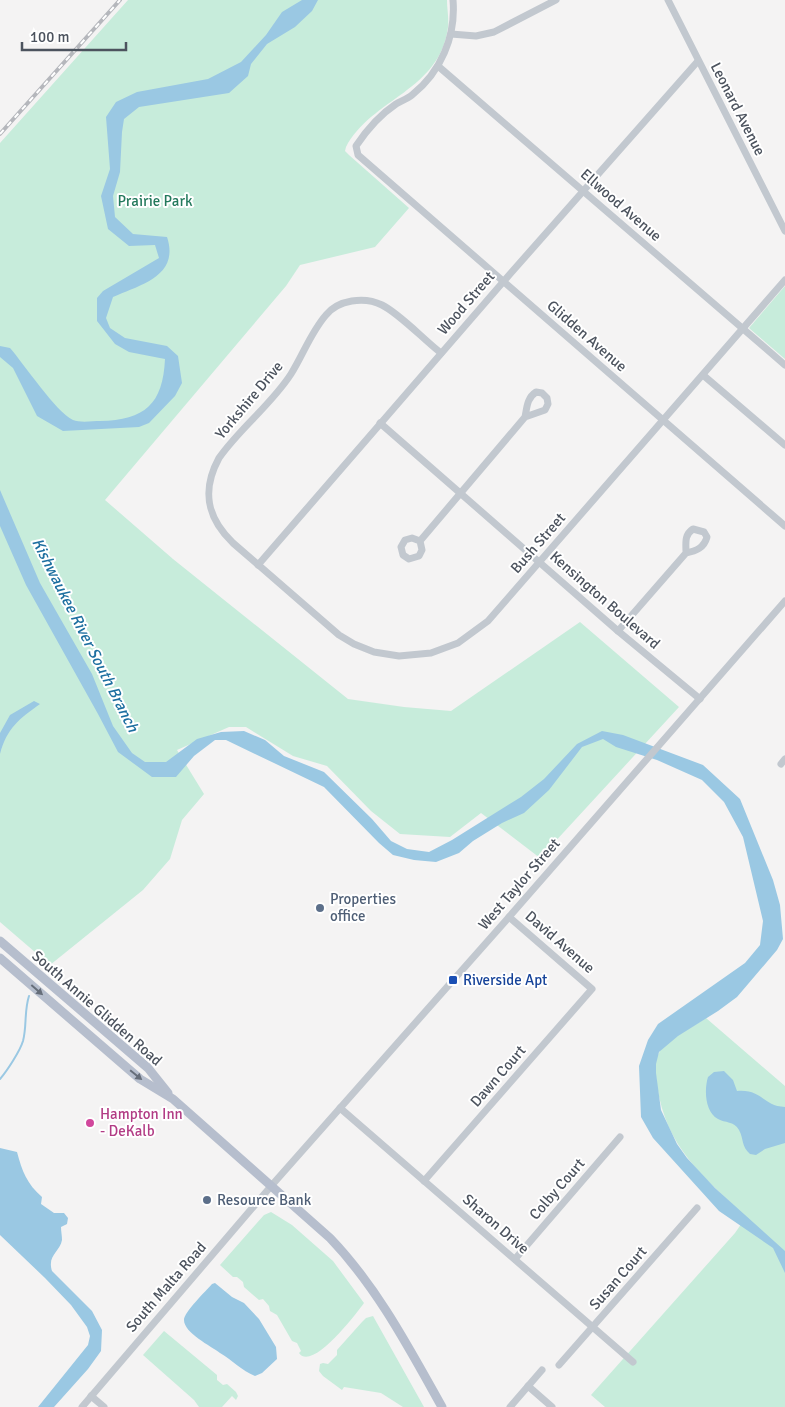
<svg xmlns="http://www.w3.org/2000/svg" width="785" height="1407" viewBox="0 0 785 1407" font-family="Signika,sans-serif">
<rect width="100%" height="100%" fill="#f4f3f3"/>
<g fill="#c7ecdb">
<path d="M 128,0 L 447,0 C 447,9 449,18 448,27 C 440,91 372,98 346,147 L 345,151 L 349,155 L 409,208 L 375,247 L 300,265 L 286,286 L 105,500 L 173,559 L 348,699 L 404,707 L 451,711 L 580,622 L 679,707 L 540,858 L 481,813 L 450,837 L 400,834 L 371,811 L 327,766 L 293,756 L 246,727 L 229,727 L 177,750 L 204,794 L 182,820 L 170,859 L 143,890 L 50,965 L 0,922 L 0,143 Z"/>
<path d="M 785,286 L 785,359 L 749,328 Z"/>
<path d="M 706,1018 L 785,1086 L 785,1407 L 605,1407 L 591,1395 L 735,1233 L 746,1217 C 703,1176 666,1148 657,1085 C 656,1075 653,1061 660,1051 C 668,1038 693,1027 706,1018 Z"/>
<path d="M 271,1212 L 292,1225 L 333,1261 L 364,1303 C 356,1314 312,1372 299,1353 L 301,1351 L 297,1343 L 292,1341 L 277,1315 L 270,1311 L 269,1306 L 263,1299 L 259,1300 L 244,1287 L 243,1282 L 237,1277 L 233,1277 L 220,1265 L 264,1215 Z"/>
<path d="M 373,1316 L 424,1407 L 403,1407 L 381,1393 L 344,1387 L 342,1390 L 323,1376 L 319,1371 L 320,1364 L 323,1363 L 328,1364 L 337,1355 L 337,1350 L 362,1322 L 366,1318 Z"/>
<path d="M 164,1331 L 217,1375 L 217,1380 L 223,1385 L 227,1384 L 236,1392 L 238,1396 L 236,1400 L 232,1396 L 222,1407 L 199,1407 L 194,1400 L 143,1355 Z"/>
</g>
<g fill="#9ac8e3">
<path d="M 302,0 L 318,0 L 312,11 L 295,27 L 267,44 L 251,64 L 248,76 L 229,93 L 139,107 L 124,119 L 122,132 L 120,172 L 113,196 L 115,217 L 133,234 L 167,237 C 180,276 140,285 113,297 L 106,318 L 110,328 L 125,338 L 167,346 L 178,356 L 182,383 L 175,396 L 149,423 L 139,427 L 63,431 L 37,416 L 13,368 L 0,357 L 0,346 L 10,348 C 24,364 56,412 73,420 C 80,423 93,421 100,421 C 145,420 163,404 165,359 L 129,352 L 115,344 L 97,321 L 97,298 L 103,291 L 159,258 L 155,245 L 129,246 L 108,229 L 101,196 L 110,169 L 106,117 L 116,102 L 137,92 L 208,79 L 241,62 L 266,35 L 282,12 Z"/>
<path d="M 0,490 L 40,583 L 92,674 L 113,726 L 132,753 L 145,762 L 166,762 L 197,739 L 221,732 L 244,731 L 265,740 L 284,756 L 324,772 L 372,819 L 391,841 L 407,849 L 429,852 L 452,840 L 521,797 L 544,779 L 577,744 L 602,731 L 623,735 L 703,765 L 740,799 L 773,880 L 780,905 L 783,939 L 777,950 L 737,997 L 718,1011 L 678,1036 L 659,1052 L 656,1064 L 656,1073 L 661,1110 L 677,1144 L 687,1158 L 715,1188 L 785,1251 L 785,1273 L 773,1248 L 719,1211 L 653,1138 L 641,1117 L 639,1066 L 648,1040 L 658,1024 L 745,963 L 760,945 L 763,921 L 743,837 L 724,802 L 702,780 L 657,760 L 616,747 L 603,739 L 582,747 L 549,790 L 524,813 L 502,823 L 473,841 L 459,853 L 436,862 L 414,860 L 393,855 L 379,843 L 324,787 L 226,740 L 215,740 L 194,756 L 176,777 L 152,777 L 118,752 L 98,714 L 26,585 L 0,526 Z"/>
<path d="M 34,701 L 40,704 C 19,719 7,728 0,754 L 0,733 L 10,715 Z"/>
<path d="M 724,1071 L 733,1080 L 737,1091 C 763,1089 762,1106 785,1107 L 785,1143 L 765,1149 L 756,1155 L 750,1154 C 741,1146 744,1139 739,1130 C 734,1121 725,1123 718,1119 C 705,1112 704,1090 708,1077 L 714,1072 Z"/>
<path d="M 0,1148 L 17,1152 C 22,1171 27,1184 42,1197 L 41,1204 L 54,1213 L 64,1213 L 68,1218 L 67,1224 L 61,1227 C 61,1231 62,1236 62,1240 C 60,1252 47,1255 52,1271 L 92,1311 L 102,1330 L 101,1351 L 88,1369 L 54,1407 L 38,1407 L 88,1345 L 90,1336 L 87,1327 L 71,1305 L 45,1278 L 0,1235 Z"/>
<path d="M 215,1283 L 232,1297 L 244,1303 L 259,1319 L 276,1347 L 277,1359 L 262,1373 L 255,1376 C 242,1371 232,1360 220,1353 C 211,1346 184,1333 184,1320 C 184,1312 206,1291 212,1284 Z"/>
</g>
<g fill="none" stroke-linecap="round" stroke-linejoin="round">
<path stroke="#9ac8e3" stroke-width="2" d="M 0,1079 C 7,1071 20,1051 23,1041 C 27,1026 24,1011 29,996"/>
<g stroke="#c2c8cf" stroke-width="7">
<path d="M 453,0 C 456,36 441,72 412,95 C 407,99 401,101 396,104 C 381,114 366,131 356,146 L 358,155 L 785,526"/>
<path d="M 668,0 L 785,231"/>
<path d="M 451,34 L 476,36 L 494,32 L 556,0"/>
<path d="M 438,66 L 785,365"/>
<path d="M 441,353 C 424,340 400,314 382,305 C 364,296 338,300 326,315 C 311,332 303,355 291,374 C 271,405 240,428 219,458 C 201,491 207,518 233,543 L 339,635 L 354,644 L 374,652 L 399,656 L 431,653 L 458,643 L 488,621 L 785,280"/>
<path d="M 703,375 L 785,445"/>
<path d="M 380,423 L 618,631 L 700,699"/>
<path d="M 420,541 L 422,550 L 419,556 L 409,559 L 403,555 L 401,547 L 405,540 L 412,538 L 420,541 L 525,417 L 545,410 L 548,404 L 547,398 L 542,393 L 536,392 C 527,398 527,407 525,417"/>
<path d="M 258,565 L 510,274 L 698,61"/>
<path d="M 618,631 L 686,553 C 696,551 704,548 707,537 L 704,532 L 693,529 C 684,535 686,543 686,553"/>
<path d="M 781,764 L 785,759"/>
<path d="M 340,1108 L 633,1362"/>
<path d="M 424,1181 L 592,989 L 509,917"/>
<path d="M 515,1259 L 620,1137"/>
<path d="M 559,1365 L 697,1208"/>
<path d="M 528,1386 L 552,1407"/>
<path d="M 91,1396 L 104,1407"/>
<path d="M 82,1407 L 272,1185 L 509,917 L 785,601"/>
<path d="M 510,1407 L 542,1370"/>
</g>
<g stroke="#b6becd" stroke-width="9">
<path d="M 0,941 L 148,1068 L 168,1093"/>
<path d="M 0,958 L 140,1079 L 173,1099 L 330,1238 C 377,1287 409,1348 442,1407"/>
</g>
<defs>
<path id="rail" d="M 0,134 L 120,0"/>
</defs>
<use href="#rail" stroke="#b5b7bc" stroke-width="4"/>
<use href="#rail" stroke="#fff" stroke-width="2" stroke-dasharray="5.5" stroke-linecap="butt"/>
</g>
<defs><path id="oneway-solid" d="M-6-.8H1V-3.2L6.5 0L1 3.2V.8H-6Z" transform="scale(1.25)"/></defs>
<g fill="#666e7a">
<use href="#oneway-solid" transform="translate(37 990) rotate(41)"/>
<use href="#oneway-solid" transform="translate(136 1075) rotate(39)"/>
</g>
<g fill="#5c6f8a" stroke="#fff" stroke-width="2">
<circle cx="320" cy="908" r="5"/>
<circle cx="207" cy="1200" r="5"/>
</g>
<rect fill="#1a4fb4" stroke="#fff" stroke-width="2" x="448" y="975" width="10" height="10" rx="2.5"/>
<circle fill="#d1479c" stroke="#fff" stroke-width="2" cx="90" cy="1123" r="5"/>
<g text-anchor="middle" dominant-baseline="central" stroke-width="4" stroke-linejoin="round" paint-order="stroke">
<g font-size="15" fill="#4c535e" stroke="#fff">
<text transform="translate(738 109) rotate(63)">Leonard Avenue</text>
<text transform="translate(621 205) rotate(41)">Ellwood Avenue</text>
<text transform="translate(466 303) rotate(-49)">Wood Street</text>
<text transform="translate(587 336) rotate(41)">Glidden Avenue</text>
<text transform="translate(249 400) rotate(-50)">Yorkshire Drive</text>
<text transform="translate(538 543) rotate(-49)">Bush Street</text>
<text transform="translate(605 600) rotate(41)">Kensington Boulevard</text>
<text transform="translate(519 884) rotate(-49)">West Taylor Street</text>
<text transform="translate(560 942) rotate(41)">David Avenue</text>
<text transform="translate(97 1008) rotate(41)">South Annie Glidden Road</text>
<text transform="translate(498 1076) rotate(-49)">Dawn Court</text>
<text transform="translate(557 1189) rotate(-49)">Colby Court</text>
<text transform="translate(496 1224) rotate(41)">Sharon Drive</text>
<text transform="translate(618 1278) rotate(-49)">Susan Court</text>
<text transform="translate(166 1287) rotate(-49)">South Malta Road</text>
</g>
<g font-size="15" fill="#23795c" stroke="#fff">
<text x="155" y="201">Prairie Park</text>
</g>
<g font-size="15" fill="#4e5e75" stroke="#fff" text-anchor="start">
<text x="330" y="899">Properties<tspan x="330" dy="17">office</tspan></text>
<text x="217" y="1200">Resource Bank</text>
</g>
<g font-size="15" fill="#164399" stroke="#fff" text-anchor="start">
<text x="463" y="980">Riverside Apt</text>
</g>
<g font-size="15" fill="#b23c85" stroke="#fff" text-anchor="start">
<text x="100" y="1114">Hampton Inn<tspan x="100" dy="17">- DeKalb</tspan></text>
</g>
<g font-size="16" font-style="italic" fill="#1d6fa0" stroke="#fff">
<text transform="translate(85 635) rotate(63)">Kishwaukee River South Branch</text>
</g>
</g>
<path d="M22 42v8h104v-8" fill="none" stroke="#4c535e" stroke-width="2.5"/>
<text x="30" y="42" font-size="15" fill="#4c535e" stroke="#ffffff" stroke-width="4" paint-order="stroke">100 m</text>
</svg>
